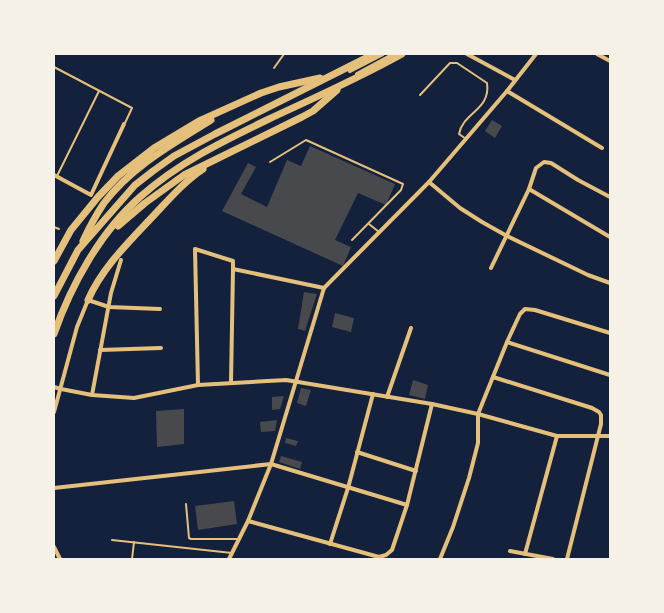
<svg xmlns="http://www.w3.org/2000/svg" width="664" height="613" viewBox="0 0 664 613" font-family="'PT Serif',serif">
<rect width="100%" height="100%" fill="#14213d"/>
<g fill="#48494c">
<path d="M 492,120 L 502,126 L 495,138 L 485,131 Z"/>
<path d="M 310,146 L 395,184 L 386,205 L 358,193 L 335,240 L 351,247 L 343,266 L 222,211 L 248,163 L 256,167 L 241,194 L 267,207 L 287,160 L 301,166 Z"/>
<path d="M 304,292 L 317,294 L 305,331 L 298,329 Z"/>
<path d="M 335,313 L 354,318 L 351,332 L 332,327 Z"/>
<path d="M 413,380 L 428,385 L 425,399 L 409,395 Z"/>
<path d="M 301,388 L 311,390 L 306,406 L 297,403 Z"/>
<path d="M 284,396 L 280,409 L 272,410 L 272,397 Z"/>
<path d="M 184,409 L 184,444 L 157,447 L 156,411 Z"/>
<path d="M 277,420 L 275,431 L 261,432 L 260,422 Z"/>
<path d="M 286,438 L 298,441 L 296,446 L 285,443 Z"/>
<path d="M 281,456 L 302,462 L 300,469 L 279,462 Z"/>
<path d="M 234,501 L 237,524 L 198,530 L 195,506 Z"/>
</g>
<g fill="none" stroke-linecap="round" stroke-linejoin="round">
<g stroke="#e5c07b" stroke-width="2">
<path d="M 54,67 L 132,108 L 125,123"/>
<path d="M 274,68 L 284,54"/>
<path d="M 420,95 L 450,63 L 457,63 L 487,83 C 491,110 463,112 459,134 L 466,139"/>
<path d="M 270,162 L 306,140 L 403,184 L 401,190 L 352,240"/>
<path d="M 57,176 L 99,91"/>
<path d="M 369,224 L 379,232"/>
<path d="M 54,227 L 59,229"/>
<path d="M 186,504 L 189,538 L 191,539 L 238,539"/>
<path d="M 112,540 L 232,553"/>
<path d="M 132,559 L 134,542"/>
</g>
<g stroke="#e5c07b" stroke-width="4">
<path d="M 467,54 L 515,80"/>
<path d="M 597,54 L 610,61"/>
<path d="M 350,71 L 383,54"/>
<path d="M 357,74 L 394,54"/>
<path d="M 507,91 L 602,148"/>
<path d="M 54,175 L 91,195 L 124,124"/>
<path d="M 429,182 L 460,208 L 482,222 L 507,236 L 588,275 L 610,283"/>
<path d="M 529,189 L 610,237"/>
<path d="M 491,268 L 529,189 L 536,168 L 544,162 L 551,163 L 578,180 L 610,197"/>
<path d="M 507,342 L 610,375"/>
<path d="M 100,350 L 161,348"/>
<path d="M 493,377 L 592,408 L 599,412 L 601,415 L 601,424 L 567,559"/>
<path d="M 231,382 L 233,269"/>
<path d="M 198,385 L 195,249 L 233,261 L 233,269 L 324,288"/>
<path d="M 54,387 L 61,389 L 92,395 L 134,398 L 198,385 L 286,380 L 432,404 L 478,414 L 557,436 L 610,436"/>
<path d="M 92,395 L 111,293 L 121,260"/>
<path d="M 387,397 L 411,328"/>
<path d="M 54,412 L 77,327 L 88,300 L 109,307 L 160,309"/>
<path d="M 357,452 L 416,471"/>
<path d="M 54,488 L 271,464 L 407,505"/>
<path d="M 248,521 L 379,557 L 386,555 L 392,550 L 407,505 L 432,404"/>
<path d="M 330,544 L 348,488 L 373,394"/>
<path d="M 54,547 L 60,559"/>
<path d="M 510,551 L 553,559"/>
<path d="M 525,554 L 557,436"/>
<path d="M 229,559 L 248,521 L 271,464 L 324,288 L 429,182 L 507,91 L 536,54"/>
<path d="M 440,559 L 453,527 L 469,478 L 478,443 L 478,414 L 507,342 L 520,314 L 525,309 L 535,310 L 610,333"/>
</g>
<g stroke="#e5c07b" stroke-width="7">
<path d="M 118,226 L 145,203 L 184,175 L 302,117 L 313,111 L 337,90"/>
<path d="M 83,241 C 89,228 96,215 104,203 C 132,166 173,144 211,120"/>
<path d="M 54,261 L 71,230 L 98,197 L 118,176 L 154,148 L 199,121 L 261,93 L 279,87 L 320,78"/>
<path d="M 54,296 L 78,250 L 135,185 L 153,171 L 174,156 L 215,134 L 374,54"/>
<path d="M 88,300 C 103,266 131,240 156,213 C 171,197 185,181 203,169"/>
<path d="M 54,334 C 71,285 101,231 140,197 C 178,163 223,141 269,119 C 314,98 359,78 402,54"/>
</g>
</g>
<rect width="664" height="613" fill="none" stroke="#f6f1e7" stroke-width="110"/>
</svg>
